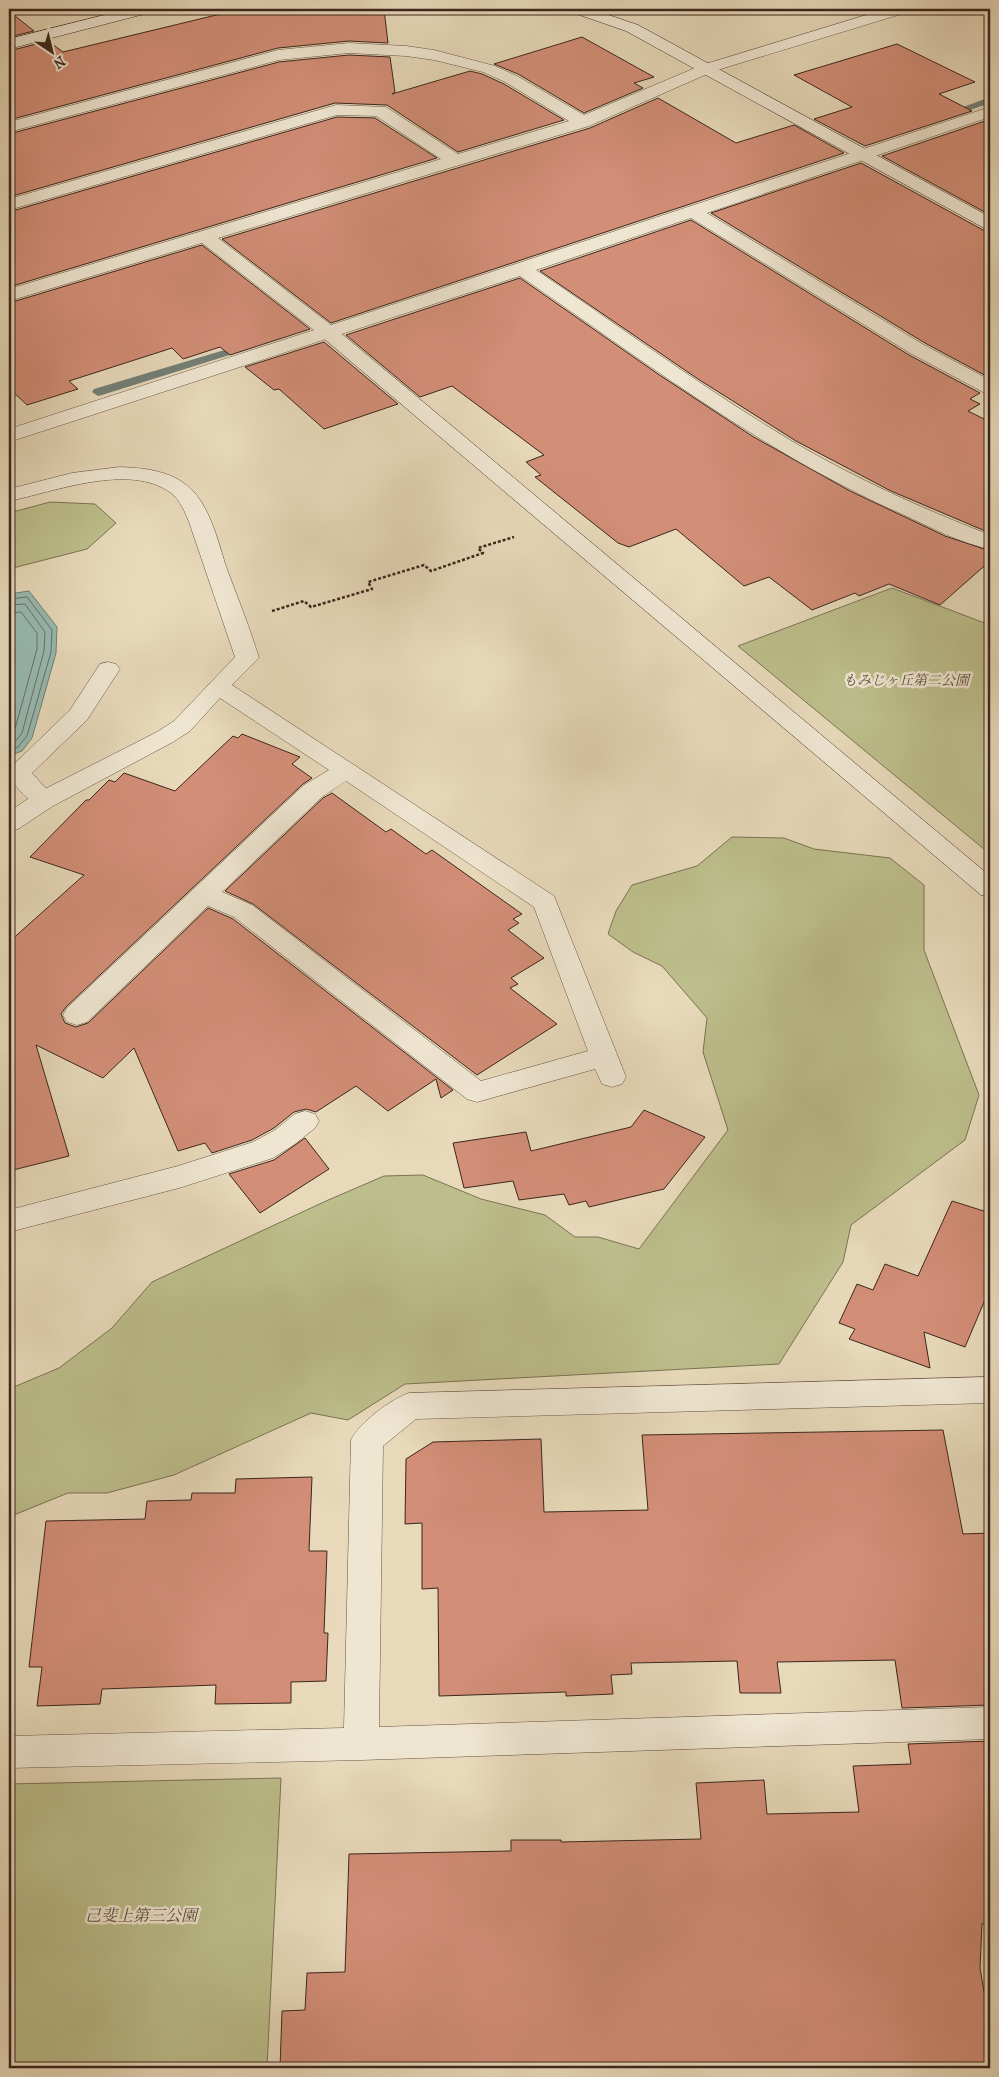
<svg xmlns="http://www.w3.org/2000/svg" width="999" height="2077" viewBox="0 0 999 2077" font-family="'IM FELL French Canon','Noto Serif JP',serif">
<rect width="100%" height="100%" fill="#e7d9ba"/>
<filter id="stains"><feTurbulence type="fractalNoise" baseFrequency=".004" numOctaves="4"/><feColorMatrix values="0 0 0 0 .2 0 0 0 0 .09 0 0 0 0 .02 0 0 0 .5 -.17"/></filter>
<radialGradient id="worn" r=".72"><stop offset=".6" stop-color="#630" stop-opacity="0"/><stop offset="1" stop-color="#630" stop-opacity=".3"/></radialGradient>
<g fill="#bcbe8b" stroke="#7c7254">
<path d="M 50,502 L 95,504 L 116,523 L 87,549 L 9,569 L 9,513 Z"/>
<path d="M 892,588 L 990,625 L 990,854 L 738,646 Z"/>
<path d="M 732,837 L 784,838 L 814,849 L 890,858 L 924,885 L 924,950 L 979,1095 L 965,1140 L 851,1225 L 843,1262 L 779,1364 L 405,1384 L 348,1420 L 311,1413 L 174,1475 L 107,1493 L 68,1493 L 9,1517 L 9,1389 L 59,1368 L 112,1328 L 152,1282 L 326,1201 L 384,1176 L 423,1175 L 481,1199 L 545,1215 L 575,1237 L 598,1237 L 639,1249 L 728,1130 L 703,1052 L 707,1018 L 662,966 L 633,952 L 608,934 L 616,911 L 632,885 L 697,866 Z"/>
<path d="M 281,1778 L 267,2068 L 9,2068 L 9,1784 Z"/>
</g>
<path fill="#97bab2" stroke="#737f76" d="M 29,591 L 57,627 L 56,653 L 32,738 L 22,751 L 9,756 L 9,594 Z"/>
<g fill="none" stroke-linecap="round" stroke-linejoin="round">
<g stroke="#6a7068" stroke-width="1">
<path d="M 9,599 L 27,597 L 52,630 L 51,652 L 27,736 L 18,747 L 9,751"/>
<path d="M 9,605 L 25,604 L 45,632 L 44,651 L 22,733 L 15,742 L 9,744"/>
<path d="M 9,613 L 21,612 L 37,633 L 37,649 L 15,729 L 9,736"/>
</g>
<g fill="#737f76" fill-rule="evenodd">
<path d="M 990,97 L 990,103 L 947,118 L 942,115 Z"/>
<path d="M 248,343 L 254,346 L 252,348 L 102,395 L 98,396 L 92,392 L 94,389 Z"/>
</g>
</g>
<g fill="#d28e77" stroke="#3c261d">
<path d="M 241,9 L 384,9 L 388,43 L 349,41 L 278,48 L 9,120 L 9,51 L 48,41 L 63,52 Z"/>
<path d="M 9,11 L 34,31 L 9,37 Z"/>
<path d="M 582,37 L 654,77 L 634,83 L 643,88 L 584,113 L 518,74 L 494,64 Z"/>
<path d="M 897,44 L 975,82 L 939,94 L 972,111 L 865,146 L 814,119 L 852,107 L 794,75 Z"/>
<path d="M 349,55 L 390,57 L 395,92 L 392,94 L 470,71 L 482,74 L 504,84 L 564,120 L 458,152 L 387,105 L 335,103 L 9,197 L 9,134 L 279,62 Z"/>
<path d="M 658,98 L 736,143 L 794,125 L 844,153 L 331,323 L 222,239 L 590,128 Z"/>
<path d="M 337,117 L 375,118 L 437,158 L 9,287 L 9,212 Z"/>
<path d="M 988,120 L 990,121 L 990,215 L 882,156 Z"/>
<path d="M 861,163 L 983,230 L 990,231 L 990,378 L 925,343 L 711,213 Z"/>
<path d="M 691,220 L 909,355 L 980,393 L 970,399 L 980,404 L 968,411 L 990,422 L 990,533 L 891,491 L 796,441 L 698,379 L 540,271 Z"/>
<path d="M 202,245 L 310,329 L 230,355 L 220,347 L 183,359 L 172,348 L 69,381 L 78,389 L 27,405 L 9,388 L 9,303 Z"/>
<path d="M 520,278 L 658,374 L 752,436 L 850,491 L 945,536 L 990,551 L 990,561 L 940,605 L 889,584 L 859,596 L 855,593 L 812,610 L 769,577 L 744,586 L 676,529 L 629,547 L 618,543 L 535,477 L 541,475 L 526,462 L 544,455 L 452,386 L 420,397 L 346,335 Z"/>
<path d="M 324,342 L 398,404 L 324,429 L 279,389 L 274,390 L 245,367 Z"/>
<path d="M 242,734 L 300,757 L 292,764 L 312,778 L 303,784 L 66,1007 L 61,1014 L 65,1023 L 76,1027 L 88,1023 L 208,908 L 233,919 L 453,1090 L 441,1098 L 436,1079 L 388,1111 L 356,1086 L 316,1112 L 306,1109 L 294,1112 L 274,1128 L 252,1140 L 212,1153 L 205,1143 L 178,1151 L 134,1048 L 103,1078 L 36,1045 L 69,1156 L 9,1171 L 9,942 L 84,875 L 30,857 L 86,800 L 89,800 L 109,780 L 115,782 L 124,773 L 175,791 L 233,736 L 238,738 Z"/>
<path d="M 332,793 L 386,832 L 391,829 L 426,854 L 432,850 L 522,914 L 513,919 L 519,923 L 508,930 L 544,958 L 511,978 L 518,984 L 510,988 L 557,1024 L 477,1075 L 253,904 L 225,891 L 323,798 Z"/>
<path d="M 644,1110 L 705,1137 L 664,1189 L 589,1207 L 586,1201 L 569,1205 L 564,1194 L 519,1200 L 513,1181 L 464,1188 L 453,1143 L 526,1132 L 531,1151 L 631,1127 Z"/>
<path d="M 305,1138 L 329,1169 L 260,1213 L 229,1174 L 274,1160 Z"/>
<path d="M 952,1201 L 990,1213 L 990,1288 L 965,1347 L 924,1332 L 930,1368 L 849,1339 L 855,1329 L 839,1323 L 857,1284 L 873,1290 L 885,1264 L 918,1276 Z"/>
<path d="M 943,1430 L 963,1534 L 990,1533 L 990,1705 L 902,1708 L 895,1660 L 777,1662 L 781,1693 L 740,1693 L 737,1661 L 631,1663 L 632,1674 L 611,1675 L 613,1694 L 566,1696 L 566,1692 L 439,1696 L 438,1588 L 422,1589 L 422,1523 L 405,1524 L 406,1459 L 433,1442 L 541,1439 L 544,1512 L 648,1510 L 642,1435 Z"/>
<path d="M 312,1477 L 309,1551 L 327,1551 L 324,1633 L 328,1633 L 326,1681 L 291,1682 L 291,1703 L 215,1704 L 216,1685 L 102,1689 L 100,1704 L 37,1706 L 42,1667 L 29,1667 L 46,1521 L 145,1519 L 147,1501 L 191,1500 L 192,1493 L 235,1493 L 236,1479 Z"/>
<path d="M 990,1741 L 990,1924 L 982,1924 L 980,1968 L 990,2027 L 990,2068 L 280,2068 L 282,2011 L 305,2010 L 307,1973 L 345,1972 L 349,1854 L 511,1851 L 511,1840 L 561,1840 L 561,1842 L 701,1839 L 696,1783 L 764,1780 L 767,1814 L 859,1812 L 853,1766 L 911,1764 L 908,1744 Z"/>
</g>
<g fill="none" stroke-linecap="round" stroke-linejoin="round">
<defs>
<path id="lane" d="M 108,662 L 116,664 L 120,669 L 87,720 L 32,773 L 56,800 L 53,806 C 33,811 22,792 9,778 L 9,769 L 70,710 L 100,664 Z"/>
<g id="street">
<path d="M 886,9 L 910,9 L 908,12 L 714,71 L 589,126 L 218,238 L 331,325 L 990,107 L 990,117 L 707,213 L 924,345 L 990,380 L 990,394 L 983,392 L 910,353 L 691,218 L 536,270 C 622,328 706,390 795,443 C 857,479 923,509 990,535 L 990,549 C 960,543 930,527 902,514 C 764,453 644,361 520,276 L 9,442 L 9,429 L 314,330 L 202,243 L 9,301 L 9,289 L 441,159 L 376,116 L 337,115 L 9,210 L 9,199 L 336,105 L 386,107 L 458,154 L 569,121 L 505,82 L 483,72 L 434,60 L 406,56 L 349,53 L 279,60 L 9,132 L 9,122 L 278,50 L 349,43 L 406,46 L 434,50 L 495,66 L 517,76 L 584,115 L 702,65 Z"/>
<path d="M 120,467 C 143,468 166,470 185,484 C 211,503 218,544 228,572 C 239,601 250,628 259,658 L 232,685 L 554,896 L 626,1077 L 622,1084 L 612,1087 L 602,1084 L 595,1069 L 477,1102 L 467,1099 L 234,917 L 208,906 L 87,1022 L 77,1025 L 67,1022 L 63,1015 L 67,1008 L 304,785 L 329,770 L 220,698 L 190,731 L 173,742 L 53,806 L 18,829 L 9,831 L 9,812 L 35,794 L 157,732 L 174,721 L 235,657 L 189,522 C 185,512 180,500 171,493 C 130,462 54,492 9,501 L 9,489 L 72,473 ZM 346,781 L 534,907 L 588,1051 L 481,1081 L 252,905 L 222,892 L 322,797 Z"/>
<path d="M 305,1111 L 315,1114 L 319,1121 L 315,1128 L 295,1144 L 273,1158 L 179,1188 L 9,1232 L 9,1210 L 178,1166 L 253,1142 L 275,1130 L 295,1114 Z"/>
<path d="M 990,1377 L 990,1403 L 416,1419 L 383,1446 L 379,1727 L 990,1707 L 990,1739 L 361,1760 L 9,1768 L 9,1736 L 344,1728 L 351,1440 C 359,1423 391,1399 409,1393 Z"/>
</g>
<g id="secondary">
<path d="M 128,9 L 154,9 L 152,12 L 9,49 L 9,39 Z"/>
<path d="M 569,9 L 591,9 L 638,25 L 990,217 L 990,229 L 984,228 L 626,31 L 571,12 Z"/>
<path d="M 329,327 L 336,329 L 990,876 L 990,897 L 981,895 L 322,337 L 319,333 L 322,329 Z"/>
</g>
</defs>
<use href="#lane" stroke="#675344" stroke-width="1"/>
<use href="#street" stroke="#675344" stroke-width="1"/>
<use href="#secondary" stroke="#3c261d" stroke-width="1"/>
<path stroke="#3c261d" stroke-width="2.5" stroke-dasharray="3 2" stroke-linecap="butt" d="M 272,611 L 304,601 L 311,607 L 372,589 L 368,582 L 424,565 L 431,571 L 483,553 L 478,548 L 514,537"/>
<use href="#lane" fill="#efe6d2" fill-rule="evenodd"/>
<use href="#street" fill="#efe6d2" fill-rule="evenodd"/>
<use href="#secondary" fill="#efe6d2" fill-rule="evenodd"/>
</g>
<g text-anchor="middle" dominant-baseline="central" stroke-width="5" stroke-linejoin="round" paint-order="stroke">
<g font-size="14" font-style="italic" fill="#5c4c38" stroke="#efe6d2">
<text x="906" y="680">もみじヶ丘第二公園</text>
</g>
<g font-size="16" font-style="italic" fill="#5c4c38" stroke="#efe6d2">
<text x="141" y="1915">己斐上第三公園</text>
</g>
</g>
<rect width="999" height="2077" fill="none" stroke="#e7d9ba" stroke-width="30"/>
<rect x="10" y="10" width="979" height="2057" fill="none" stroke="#3c261d" stroke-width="2.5"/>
<rect x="15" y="15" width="969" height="2047" fill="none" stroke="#3c261d"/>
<g transform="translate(52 52) rotate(145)" stroke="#efe6d2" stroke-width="4" paint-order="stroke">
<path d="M0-4L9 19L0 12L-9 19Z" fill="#3c261d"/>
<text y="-8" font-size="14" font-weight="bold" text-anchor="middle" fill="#3c261d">N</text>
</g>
<rect width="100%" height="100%" filter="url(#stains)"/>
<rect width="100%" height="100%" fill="url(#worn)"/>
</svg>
